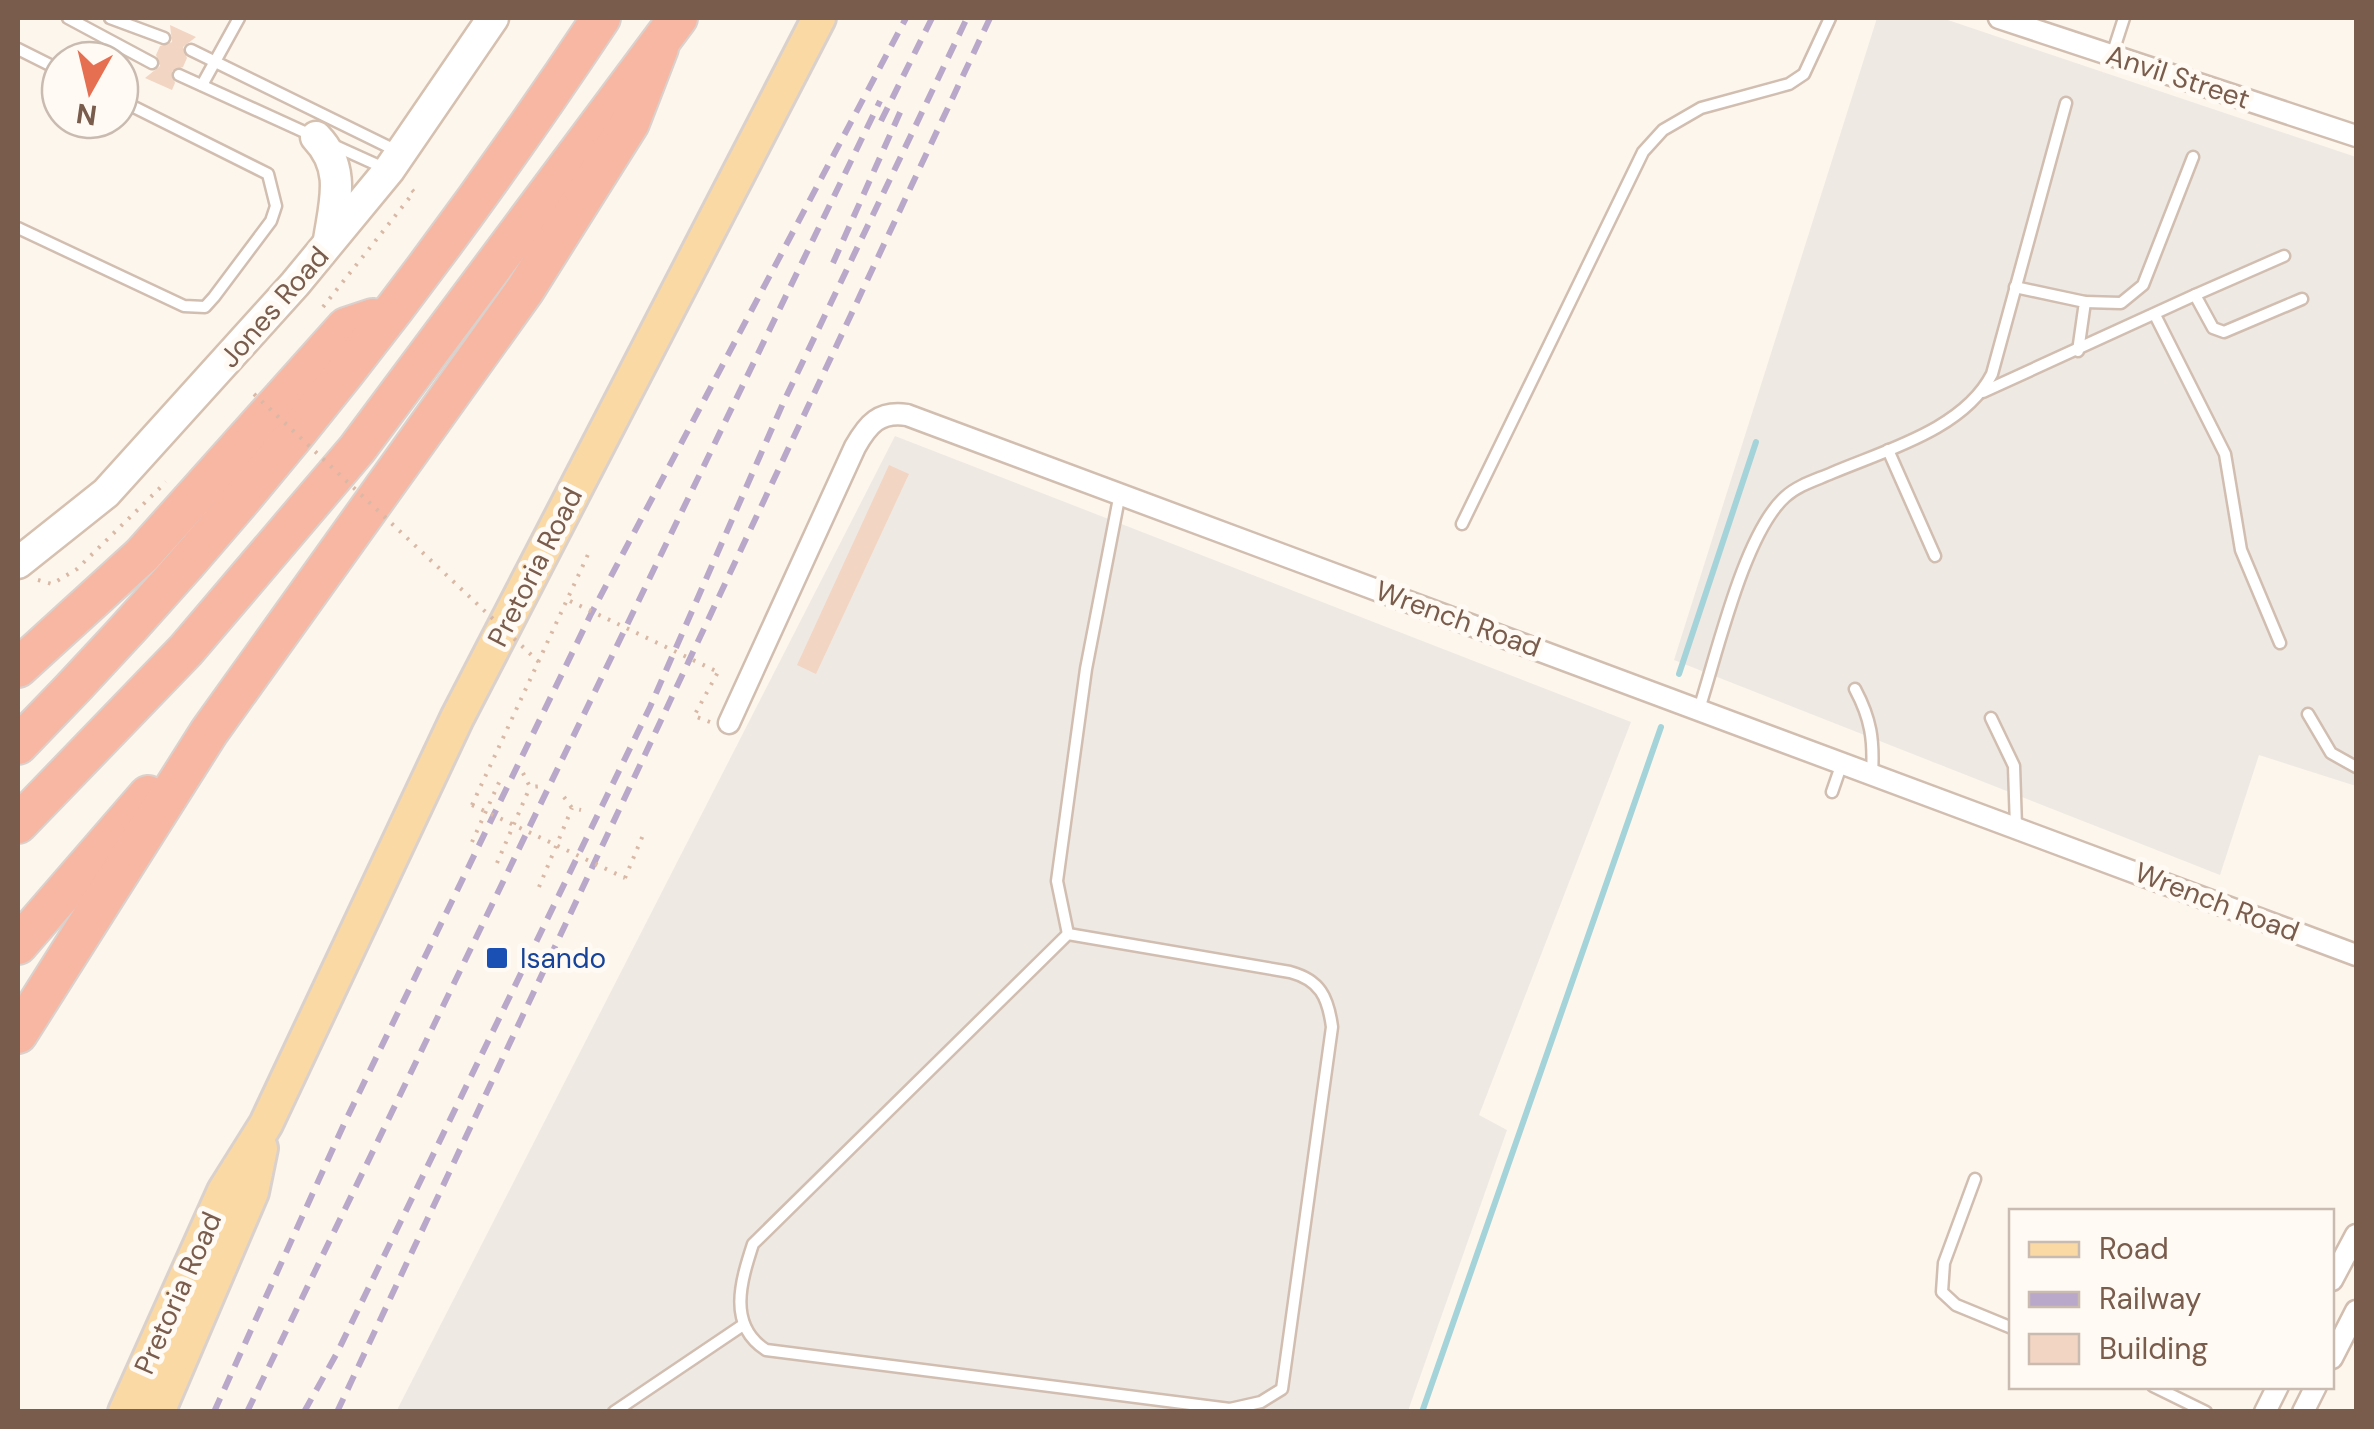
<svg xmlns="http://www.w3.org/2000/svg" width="2374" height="1429" viewBox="0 0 2374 1429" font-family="'DM Sans',sans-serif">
<rect width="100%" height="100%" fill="#fdf6ec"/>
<g fill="#efe9e4">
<path d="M 1877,18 L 1942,18 L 2356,157 L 2356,786 L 2259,755 L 2220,875 L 1674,660 Z"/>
<path d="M 895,436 L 1631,722 L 1479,1115 L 1507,1130 L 1408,1411 L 396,1412 Z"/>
</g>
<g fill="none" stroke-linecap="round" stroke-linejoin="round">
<g stroke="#a5d3da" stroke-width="6">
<path d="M 1679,674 L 1756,442"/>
<path d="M 1422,1412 L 1661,727"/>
</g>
</g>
<g fill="#f3d5c3">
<path d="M 170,25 L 196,37 L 183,47 L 187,58 L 183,67 L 172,71 L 175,83 L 172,90 L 145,78 L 160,66 L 156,55 L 160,46 L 172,42 Z"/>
<path d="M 889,465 L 909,474 L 816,674 L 797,665 Z"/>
</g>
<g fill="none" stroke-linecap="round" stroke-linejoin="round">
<defs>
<g id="lane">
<path d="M 68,18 L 152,63"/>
<path d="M 110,18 L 164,38"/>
<path d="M 18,49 L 60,70"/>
<path d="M 191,50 L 397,151"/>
<path d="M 2112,55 L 2124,18"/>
<path d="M 179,75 L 311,135"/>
<path d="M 202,85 L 239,18"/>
<path d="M 331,144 L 384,168"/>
<path d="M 18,228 L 184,306 L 205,307 L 214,297 L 271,221 L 276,206 L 268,174 L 120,100"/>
<path d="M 2015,287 L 2085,302 L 2078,351"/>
<path d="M 2195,295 L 2284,256"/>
<path d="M 2085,302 L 2121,303 L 2143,285 L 2193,157"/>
<path d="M 2156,317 L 2225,454 L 2241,550 L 2280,643"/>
<path d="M 1983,392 L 2195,295 L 2213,328 L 2224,332 L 2302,299"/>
<path d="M 1888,450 L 1935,556"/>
<path d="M 1462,524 L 1643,152 L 1663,130 L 1701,108 L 1789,84 L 1804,74 L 1830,18"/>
<path d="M 1855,689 C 1871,719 1874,740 1872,774"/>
<path d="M 1699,709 C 1717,654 1744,534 1785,497 C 1798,485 1816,480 1832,473 C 1886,450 1964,429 1992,374 L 2066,103"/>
<path d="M 2308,714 L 2331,753 L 2356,767"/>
<path d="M 1991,718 L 2014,766 L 2016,827"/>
<path d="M 1832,792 L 1842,763"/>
<path d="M 1068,934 L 1290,972 C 1320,980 1328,997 1332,1027 L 1282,1389 L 1261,1402 L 1230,1409 L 766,1350 C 727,1325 741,1281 753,1244 Z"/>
<path d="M 1068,934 L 1057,881 L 1086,669 L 1120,493"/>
<path d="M 1975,1179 L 1944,1263 L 1942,1292 L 1956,1305 L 2012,1328"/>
<path d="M 2153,1386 L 2206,1412"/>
<path d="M 614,1412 L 743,1325"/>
</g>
<g id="street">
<path d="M 1999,18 L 2356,136"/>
<path d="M 729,723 L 855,447 C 868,424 879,411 907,415 L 2356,955"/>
<path d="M 2332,1280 L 2356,1235"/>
<path d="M 2332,1358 L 2356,1311"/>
<path d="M 2265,1412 L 2278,1386"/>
<path d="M 2303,1412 L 2316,1386"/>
</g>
<g id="secondary">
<path d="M 316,137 C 346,168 335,201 329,240"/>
<path d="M 18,563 L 106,493 L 295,284 L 389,170 L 493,18"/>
</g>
<g id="primary">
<path d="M 125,1412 L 224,1191 L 266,1124 L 457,718 L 819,18"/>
<path d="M 158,1412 L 252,1192 L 261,1148"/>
</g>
<g id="highway">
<path d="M 18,668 L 142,555 L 346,327 L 373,318"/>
<path d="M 18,745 C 235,524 430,276 601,18"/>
<path d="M 18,824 L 186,650 L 357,449 L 678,18"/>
<path d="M 18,945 L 148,795"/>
<path d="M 18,1034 L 209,732 L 525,290 L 630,123 L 659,48"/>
</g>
</defs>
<use href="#lane" stroke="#d1beb0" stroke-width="15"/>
<use href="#street" stroke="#d1beb0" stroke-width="25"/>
<use href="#secondary" stroke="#d6c0b0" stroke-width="35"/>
<use href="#primary" stroke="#dad1cd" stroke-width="38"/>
<use href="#highway" stroke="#dad1cd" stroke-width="42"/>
<g stroke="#d9b8a5" stroke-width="4" stroke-dasharray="2.5 8" stroke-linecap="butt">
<path d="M 323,307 L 414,192 L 408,186"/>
<path d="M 38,580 L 52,584 L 77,569 L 166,482"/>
<path d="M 710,722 L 694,716 L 718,672"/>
<path d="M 523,773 L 530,787 L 543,786"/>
<path d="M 564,797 L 572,808 L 581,810"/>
<path d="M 472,805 L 591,548"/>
<path d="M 472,842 L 501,778"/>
<path d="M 497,863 L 530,787"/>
<path d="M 625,878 L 643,835"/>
<path d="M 539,887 L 572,808"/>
</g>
<use href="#lane" stroke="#fff" stroke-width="10"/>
<use href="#street" stroke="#fff" stroke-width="20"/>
<use href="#secondary" stroke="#fff" stroke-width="30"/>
<use href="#primary" stroke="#fbd9a5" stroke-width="32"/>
<use href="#highway" stroke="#f7b7a3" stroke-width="38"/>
<g stroke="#b9a8c9" stroke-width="6" stroke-dasharray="15 10" stroke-linecap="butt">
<path d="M 881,121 L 932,18"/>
<path d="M 833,263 L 902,108"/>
<path d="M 214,1412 L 344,1124 L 591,614 L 906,18"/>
<path d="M 247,1412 L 880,101"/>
<path d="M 304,1412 L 337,1353 L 650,707 L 784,401 L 967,18"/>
<path d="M 337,1412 L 990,18"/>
</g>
<g stroke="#d9b8a5" stroke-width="4" stroke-dasharray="2.5 8" stroke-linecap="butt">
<path d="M 254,394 L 541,664"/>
<path d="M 570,601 L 718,672"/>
<path d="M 472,805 L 625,878"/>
</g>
</g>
<rect fill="#1a4fb4" stroke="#fffaf3" stroke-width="4" x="485" y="946" width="24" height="24" rx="5"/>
<g text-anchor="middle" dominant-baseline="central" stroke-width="10" stroke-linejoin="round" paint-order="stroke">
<g font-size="28" fill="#7a5c4d" stroke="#fffaf3">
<text transform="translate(2178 77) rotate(18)">Anvil Street</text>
<text transform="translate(274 307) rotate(-49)">Jones Road</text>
<text transform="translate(535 567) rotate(-63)">Pretoria Road</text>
<text transform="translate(1458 619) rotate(20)">Wrench Road</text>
<text transform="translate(2217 902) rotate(21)">Wrench Road</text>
<text transform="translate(178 1293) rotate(-66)">Pretoria Road</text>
</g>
<g font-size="28" fill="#164399" stroke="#fffaf3" text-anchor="start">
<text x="520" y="958">Isando</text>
</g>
</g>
<rect width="2374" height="1429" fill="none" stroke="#7a5c4d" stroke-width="40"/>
<rect x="2009" y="1209" width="325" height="180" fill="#fffaf3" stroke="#cabbb1" stroke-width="2.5"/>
<rect x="2029" y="1242" width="50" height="15" fill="#fbd9a5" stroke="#cabbb1" stroke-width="2.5"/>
<text x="2099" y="1259" font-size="30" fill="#7a5c4d">Road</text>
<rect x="2029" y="1292" width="50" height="15" fill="#b9a8c9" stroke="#cabbb1" stroke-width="2.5"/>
<text x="2099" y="1309" font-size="30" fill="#7a5c4d">Railway</text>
<rect x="2029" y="1334" width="50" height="30" fill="#f3d5c3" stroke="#cabbb1" stroke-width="2.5"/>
<text x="2099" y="1359" font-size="30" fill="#7a5c4d">Building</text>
<g transform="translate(90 90) rotate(188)"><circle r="48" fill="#fffaf3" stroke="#cabbb1" stroke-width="2.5"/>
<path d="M0-8L18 38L0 25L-18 38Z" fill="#e76f51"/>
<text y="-15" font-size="28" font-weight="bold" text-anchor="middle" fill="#7a5c4d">N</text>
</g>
</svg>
